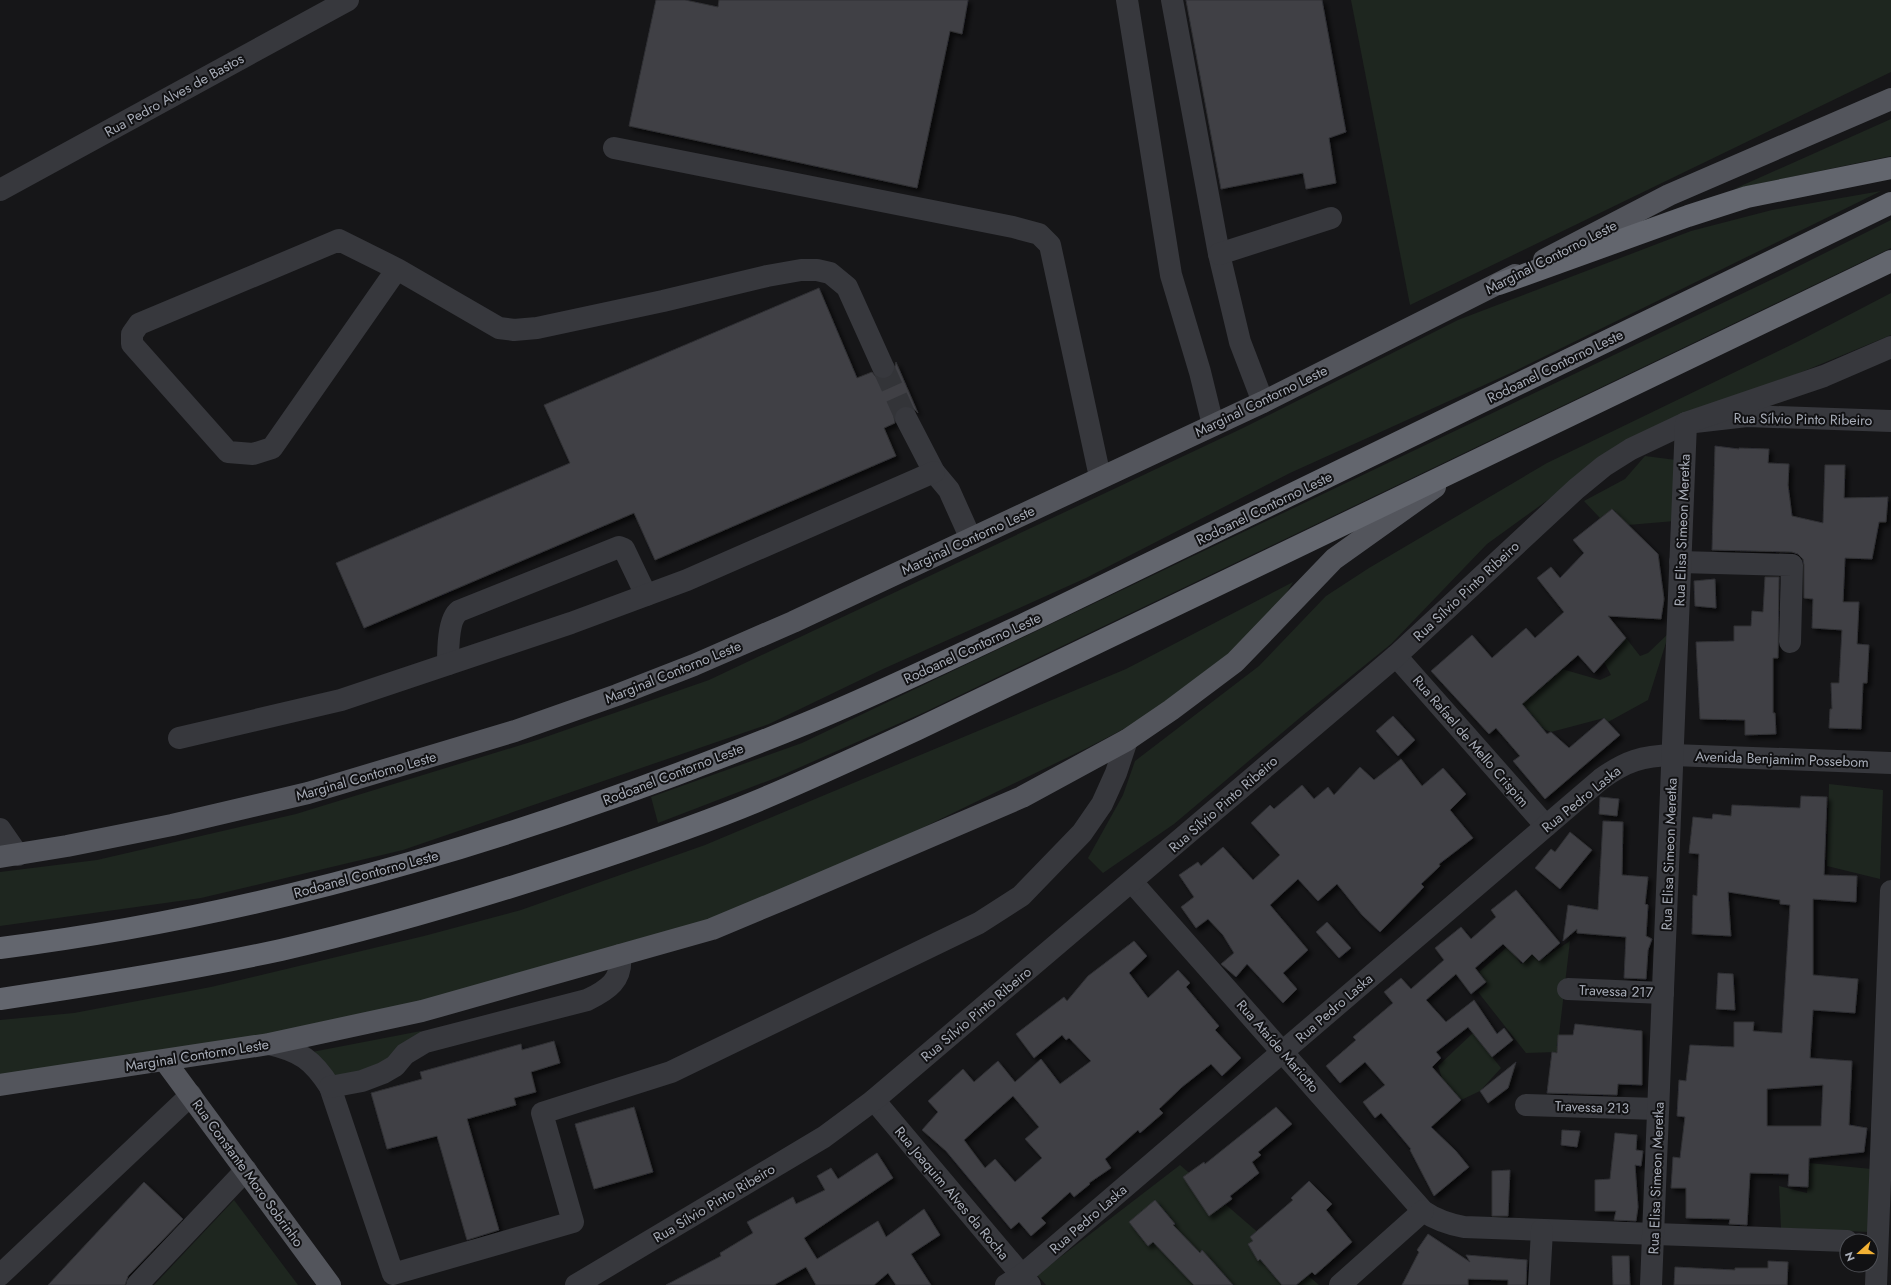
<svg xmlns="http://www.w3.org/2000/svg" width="1891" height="1285" viewBox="0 0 1891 1285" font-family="Jost,sans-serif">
<defs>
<filter id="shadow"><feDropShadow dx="3.5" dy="3.5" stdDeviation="2" flood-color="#0009"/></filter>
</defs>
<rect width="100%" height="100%" fill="#161618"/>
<g fill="#1e261f">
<path d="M 1351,0 L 1891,0 L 1891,72 L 1410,305 Z"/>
<path d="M 1891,119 L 1891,156 L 1734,189 Z"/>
<path d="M 1881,191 L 1513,372 L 1290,473 L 1086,578 L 883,669 L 769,724 L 403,850 L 201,898 L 0,926 L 0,872 L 97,860 L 296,814 L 537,740 L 709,680 L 1243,428 L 1458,320 L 1691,231 L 1772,210 Z"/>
<path d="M 1891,220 L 1891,248 L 925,712 L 778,777 L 658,823 L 651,797 L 802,743 L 1779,276 Z"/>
<path d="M 1891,293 L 1891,335 L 1797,374 L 1581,476 L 1487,544 L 1391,644 L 1302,716 L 1174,824 L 1103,873 L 1088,858 L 1123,795 L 1135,761 L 1259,666 L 1326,596 L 1369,568 L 1547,463 L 1799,341 Z"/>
<path d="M 1645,456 L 1676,460 L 1675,521 L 1628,525 L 1612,509 L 1600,518 L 1584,501 L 1625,479 Z"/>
<path d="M 1293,582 L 1281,602 L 1232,655 L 1170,705 L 1087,748 L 827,874 L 706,921 L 437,1000 L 261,1037 L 0,1077 L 0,1020 L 74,1013 L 211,987 L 424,936 L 521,910 L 705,845 L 1126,669 Z"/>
<path d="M 1669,633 L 1648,700 L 1608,722 L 1604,718 L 1551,732 L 1543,729 L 1522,704 L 1562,669 L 1600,680 L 1611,675 L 1604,662 L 1626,638 L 1640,656 L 1648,653 Z"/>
<path d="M 1829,784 L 1883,790 L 1880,879 L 1827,866 Z"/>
<path d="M 1570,941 L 1557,1052 L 1526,1053 L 1478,992 L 1487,984 L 1479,972 L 1508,946 L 1521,964 L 1532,954 L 1539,961 Z"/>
<path d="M 421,1031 L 416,1042 L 398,1057 L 336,1080 L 312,1052 Z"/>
<path d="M 1473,1033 L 1501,1068 L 1480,1091 L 1461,1100 L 1442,1078 L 1438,1066 Z"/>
<path d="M 1809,1163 L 1872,1169 L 1868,1232 L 1781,1228 L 1779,1186 L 1807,1193 Z"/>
<path d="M 1180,1165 L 1319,1285 L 1046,1285 L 1037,1275 Z"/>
<path d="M 234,1200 L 298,1285 L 154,1285 Z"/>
</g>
<g fill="#404145" stroke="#303034" fill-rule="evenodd" filter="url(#shadow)">
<path d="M 656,0 L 685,0 L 718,7 L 719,0 L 968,0 L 962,34 L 950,31 L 917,188 L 629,126 Z"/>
<path d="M 1186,0 L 1322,0 L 1346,132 L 1329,138 L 1336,183 L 1306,189 L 1303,173 L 1221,189 Z"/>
<path d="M 819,288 L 857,378 L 872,372 L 876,377 L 881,379 L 888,379 L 893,374 L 896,362 L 918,413 L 912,407 L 907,406 L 901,407 L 895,412 L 894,417 L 895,423 L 884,428 L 896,456 L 655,560 L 634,513 L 364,628 L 336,563 L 570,463 L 544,405 Z"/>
<path d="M 1715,446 L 1739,449 L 1739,448 L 1769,449 L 1768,463 L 1789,464 L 1788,485 L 1792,516 L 1823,523 L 1825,465 L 1845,465 L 1844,498 L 1888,497 L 1886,522 L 1879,522 L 1872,559 L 1845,558 L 1843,602 L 1859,602 L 1857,644 L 1869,645 L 1867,683 L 1863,683 L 1861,729 L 1829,728 L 1830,709 L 1832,709 L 1831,683 L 1839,683 L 1842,630 L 1812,628 L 1813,599 L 1804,598 L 1804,565 L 1803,559 L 1798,554 L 1792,552 L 1712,550 Z"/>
<path d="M 1612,509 L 1658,554 L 1664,599 L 1661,619 L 1608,616 L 1626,638 L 1594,673 L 1578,655 L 1522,704 L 1547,734 L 1551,732 L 1569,748 L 1604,718 L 1620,735 L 1545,799 L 1513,761 L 1520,756 L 1496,728 L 1489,734 L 1431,671 L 1472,635 L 1492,658 L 1526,628 L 1535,638 L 1564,612 L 1537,578 L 1551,567 L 1560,578 L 1584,553 L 1573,540 Z"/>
<path d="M 1765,577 L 1779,577 L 1778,658 L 1773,658 L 1773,713 L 1775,713 L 1776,734 L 1745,735 L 1745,720 L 1700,719 L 1696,642 L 1734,641 L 1734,626 L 1751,626 L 1752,611 L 1763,612 Z"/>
<path d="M 1715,579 L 1716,608 L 1695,606 L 1694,581 Z"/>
<path d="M 1393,716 L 1415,740 L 1398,756 L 1376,731 Z"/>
<path d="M 1401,759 L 1422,786 L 1443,768 L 1466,794 L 1450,810 L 1473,838 L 1439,864 L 1440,866 L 1421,884 L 1424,887 L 1380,932 L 1362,915 L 1337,884 L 1318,901 L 1298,879 L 1270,905 L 1308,950 L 1283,973 L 1297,989 L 1283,1003 L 1247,964 L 1236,977 L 1221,964 L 1234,953 L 1223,935 L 1208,919 L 1196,928 L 1181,907 L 1194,897 L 1179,875 L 1198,862 L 1201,866 L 1223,847 L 1253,880 L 1280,855 L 1251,823 L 1270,805 L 1274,809 L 1302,785 L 1314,799 L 1328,787 L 1334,795 L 1360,767 L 1374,780 Z"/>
<path d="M 1801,796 L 1827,797 L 1824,875 L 1857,876 L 1856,902 L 1813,899 L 1813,975 L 1858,979 L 1855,1013 L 1813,1010 L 1810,1058 L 1852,1061 L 1849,1125 L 1867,1128 L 1864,1152 L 1809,1158 L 1808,1187 L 1788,1186 L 1789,1174 L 1750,1173 L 1747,1225 L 1729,1224 L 1730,1219 L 1686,1218 L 1686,1188 L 1671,1188 L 1673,1157 L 1680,1158 L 1685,1117 L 1677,1116 L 1679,1080 L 1686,1081 L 1690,1045 L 1734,1047 L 1734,1022 L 1754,1022 L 1753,1031 L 1782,1033 L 1790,905 L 1780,904 L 1780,900 L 1728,892 L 1731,936 L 1692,934 L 1693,895 L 1697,896 L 1699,854 L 1689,853 L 1693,817 L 1712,819 L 1713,814 L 1731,816 L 1732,805 L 1800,808 ZM 1823,1085 L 1821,1126 L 1767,1126 L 1767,1089 Z"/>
<path d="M 1600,797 L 1619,799 L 1617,816 L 1599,814 Z"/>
<path d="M 1603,821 L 1623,822 L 1622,875 L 1648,877 L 1645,904 L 1648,905 L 1646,936 L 1652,939 L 1648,950 L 1646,979 L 1624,978 L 1626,937 L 1577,933 L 1577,929 L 1563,941 L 1568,905 L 1598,910 Z"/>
<path d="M 1570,832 L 1592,850 L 1560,889 L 1535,868 L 1551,849 L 1555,852 Z"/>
<path d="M 1516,890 L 1560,943 L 1539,961 L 1532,954 L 1523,963 L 1503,944 L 1475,968 L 1486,982 L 1471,994 L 1456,974 L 1426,1000 L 1446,1022 L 1474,1000 L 1497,1034 L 1504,1028 L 1513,1040 L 1492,1057 L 1468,1027 L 1436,1052 L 1441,1058 L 1432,1067 L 1461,1100 L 1431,1127 L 1456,1151 L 1469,1167 L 1434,1196 L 1410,1150 L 1411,1149 L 1381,1113 L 1375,1118 L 1363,1102 L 1385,1085 L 1365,1062 L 1340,1083 L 1326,1066 L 1356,1040 L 1353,1037 L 1393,1003 L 1384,992 L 1401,978 L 1411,989 L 1444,960 L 1435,948 L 1461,927 L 1471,939 L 1496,917 L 1491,910 Z"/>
<path d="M 1327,922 L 1351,948 L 1339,958 L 1316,932 Z"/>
<path d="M 1134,941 L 1147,956 L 1129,973 L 1148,998 L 1178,970 L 1190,983 L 1186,987 L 1219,1026 L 1215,1030 L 1241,1058 L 1222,1076 L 1211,1064 L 1182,1087 L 1159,1109 L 1163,1113 L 1140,1133 L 1138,1130 L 1105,1159 L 1111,1168 L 1089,1183 L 1090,1184 L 1074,1197 L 1070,1192 L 1041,1218 L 1046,1223 L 1031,1236 L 1019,1222 L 1011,1229 L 946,1151 L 922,1130 L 938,1112 L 928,1101 L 963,1069 L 974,1082 L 998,1061 L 1015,1082 L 1041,1059 L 1060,1084 L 1091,1061 L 1069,1038 L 1066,1040 L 1062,1035 L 1034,1058 L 1016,1034 L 1064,997 L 1067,1001 L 1088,976 ZM 1013,1096 L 1039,1127 L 1025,1139 L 1042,1158 L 1015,1182 L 995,1159 L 985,1168 L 964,1140 Z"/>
<path d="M 1718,973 L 1733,974 L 1735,1010 L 1716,1009 Z"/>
<path d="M 1575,1024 L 1642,1031 L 1642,1085 L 1618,1084 L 1617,1095 L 1547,1093 L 1552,1052 L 1557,1053 L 1558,1035 L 1573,1035 Z"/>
<path d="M 554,1041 L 560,1063 L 531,1072 L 536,1092 L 514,1098 L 516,1105 L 467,1119 L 499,1230 L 467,1240 L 437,1136 L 387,1149 L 371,1093 L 422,1079 L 420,1072 L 521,1044 L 522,1050 Z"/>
<path d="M 1516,1062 L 1508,1088 L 1488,1103 L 1480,1091 Z"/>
<path d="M 634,1107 L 653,1172 L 594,1189 L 575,1124 Z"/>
<path d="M 1276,1107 L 1292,1124 L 1258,1152 L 1261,1155 L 1252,1162 L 1259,1173 L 1230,1196 L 1232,1199 L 1209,1216 L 1183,1177 L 1204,1162 L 1205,1164 Z"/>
<path d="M 1562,1130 L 1580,1131 L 1577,1147 L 1561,1145 Z"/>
<path d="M 1615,1133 L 1637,1135 L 1636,1150 L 1643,1151 L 1641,1166 L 1635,1165 L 1638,1207 L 1636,1221 L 1614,1220 L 1616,1211 L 1595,1211 L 1595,1180 L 1610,1179 Z"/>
<path d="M 877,1153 L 893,1178 L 804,1238 L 817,1259 L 878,1221 L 886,1237 L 924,1209 L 940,1235 L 911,1254 L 931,1285 L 896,1285 L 888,1273 L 874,1285 L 816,1285 L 806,1267 L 774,1285 L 666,1285 L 721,1256 L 720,1253 L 753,1233 L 747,1222 L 793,1197 L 796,1204 L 825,1190 L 817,1176 L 831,1168 L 838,1179 Z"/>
<path d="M 1510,1170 L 1508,1216 L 1492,1216 L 1492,1171 Z"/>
<path d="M 1309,1181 L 1332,1204 L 1326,1210 L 1352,1242 L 1315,1275 L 1312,1272 L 1296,1285 L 1282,1285 L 1260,1259 L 1258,1261 L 1248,1244 L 1253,1241 L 1250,1237 L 1293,1200 L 1291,1198 Z"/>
<path d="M 144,1182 L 183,1219 L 128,1276 L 125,1285 L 48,1285 Z"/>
<path d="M 1155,1200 L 1175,1224 L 1173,1225 L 1200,1253 L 1202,1250 L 1233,1285 L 1194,1285 L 1153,1242 L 1148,1246 L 1129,1222 Z"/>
<path d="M 1428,1234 L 1470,1262 L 1466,1255 L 1527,1260 L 1526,1285 L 1508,1285 L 1508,1280 L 1468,1279 L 1468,1285 L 1402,1285 L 1419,1252 L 1417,1250 Z"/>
<path d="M 1612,1256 L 1629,1256 L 1630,1285 L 1613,1285 Z"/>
<path d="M 1768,1261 L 1788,1262 L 1787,1285 L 1674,1285 L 1675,1267 L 1735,1270 L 1735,1268 L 1768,1268 Z"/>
</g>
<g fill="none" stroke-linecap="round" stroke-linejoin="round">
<path stroke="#333438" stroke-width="22" stroke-dasharray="22 11" stroke-linecap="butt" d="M 883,367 L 906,418"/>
<g stroke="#37383d" stroke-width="22">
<path d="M 1127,0 L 1171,275 L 1200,372 L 1213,425"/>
<path d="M 1172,0 L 1219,254 L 1240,342 L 1263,402"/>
<path d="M 614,148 L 1013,227 L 1039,234 L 1050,245 L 1100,477"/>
<path d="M 0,190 L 348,0"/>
<path d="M 1219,254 L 1331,218"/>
<path d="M 397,269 L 272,448 L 253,454 L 228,452 L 132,344 L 132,334 L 139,324 L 339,240 L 397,269 L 499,328 L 514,330 L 537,328 L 663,301 L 767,276 L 801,270 L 817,270 L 830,273 L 847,287 L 883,367"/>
<path d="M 906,418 L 934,472 L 949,490 L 971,539"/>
<path d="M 1680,562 L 1792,565 L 1790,642"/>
<path d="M 1396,656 L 1546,826"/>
<path d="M 448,664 C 448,651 448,619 459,611 L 619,547 L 624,549 L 646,595"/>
<path d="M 179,738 L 341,700 L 571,623 L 687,580 L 934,472"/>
<path d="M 0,829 L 18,855"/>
<path d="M 1132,882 L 1423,1211 C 1436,1220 1448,1224 1464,1227 L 1847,1241"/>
<path d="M 1568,989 L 1663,993"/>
<path d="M 269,1044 C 300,1051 313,1060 330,1087 L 393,1274 L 573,1222 L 542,1113 L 671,1072 L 979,923 L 1021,896 L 1082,833 L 1102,804 L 1116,773 L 1127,740"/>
<path d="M 330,1087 L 362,1081 L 383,1073 L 395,1066 L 405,1054 L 425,1042 L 587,1000 C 608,990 623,980 620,955"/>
<path d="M 874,1100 L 1030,1285"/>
<path d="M 1526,1105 L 1658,1109"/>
<path d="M 0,1275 L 191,1095"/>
<path d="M 137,1285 L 246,1170"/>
<path d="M 576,1285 L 824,1137 L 874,1100 L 1396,656 L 1576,489 L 1604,466 L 1631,449 L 1686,423 L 1747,416 L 1891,421"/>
<path d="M 1006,1285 L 1022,1275 L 1601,779 C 1626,761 1642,756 1673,755 L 1891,763"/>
<path d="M 1340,1285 L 1423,1211"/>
<path d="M 1539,1285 L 1542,1230"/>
<path d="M 1651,1285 L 1686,423 L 1824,376 L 1891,347"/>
<path d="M 1876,1285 L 1891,891"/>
</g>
<g stroke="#53555c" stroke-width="22">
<path d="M 1544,260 L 1669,195 L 1891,99"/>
<path d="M 0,857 L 67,846 L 172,825 L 308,793 L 515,731 L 617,695 L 694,665 L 793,622 L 1263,402 L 1515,275"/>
<path d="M 165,1061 L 330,1285"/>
<path d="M 0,1085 L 269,1044 L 422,1011 L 712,929 L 791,896 L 1022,797 L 1127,740 L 1171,710 L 1235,662 L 1334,559 L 1435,487"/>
</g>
<g stroke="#63666e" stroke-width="22">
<path d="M 1499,284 L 1688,216 L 1747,197 L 1891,168"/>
<path d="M 0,948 C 280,913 547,830 807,723 C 887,690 965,652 1043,615 L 1891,203"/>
<path d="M 0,999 C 94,985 188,970 281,950 C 386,926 489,895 592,861 C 646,843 702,824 755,802 C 810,779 864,754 918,729 L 1891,261"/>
</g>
</g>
<g text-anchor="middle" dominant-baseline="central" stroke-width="4" stroke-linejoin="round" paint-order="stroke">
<g font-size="14" fill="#a8adb8" stroke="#111113">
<text transform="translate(174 95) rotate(-29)">Rua Pedro Alves de Bastos</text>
<text transform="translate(1551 257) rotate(-27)">Marginal Contorno Leste</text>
<text transform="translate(1555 366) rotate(-26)">Rodoanel Contorno Leste</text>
<text transform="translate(1261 401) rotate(-26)">Marginal Contorno Leste</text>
<text transform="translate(1803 419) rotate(1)">Rua Sílvio Pinto Ribeiro</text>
<text transform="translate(1264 508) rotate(-26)">Rodoanel Contorno Leste</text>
<text transform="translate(1682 530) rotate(-88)">Rua Elisa Simeon Meretka</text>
<text transform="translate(968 540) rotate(-25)">Marginal Contorno Leste</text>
<text transform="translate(1466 591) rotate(-43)">Rua Sílvio Pinto Ribeiro</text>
<text transform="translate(972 648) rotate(-25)">Rodoanel Contorno Leste</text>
<text transform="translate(673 672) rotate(-22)">Marginal Contorno Leste</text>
<text transform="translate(1471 741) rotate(49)">Rua Rafael de Mello Crispim</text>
<text transform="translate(1782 759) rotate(2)">Avenida Benjamim Possebom</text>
<text transform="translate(673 774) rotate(-21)">Rodoanel Contorno Leste</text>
<text transform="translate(366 776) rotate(-16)">Marginal Contorno Leste</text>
<text transform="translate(1581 799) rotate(-39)">Rua Pedro Laska</text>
<text transform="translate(1223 804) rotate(-41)">Rua Sílvio Pinto Ribeiro</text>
<text transform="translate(1669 854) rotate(-88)">Rua Elisa Simeon Meretka</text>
<text transform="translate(366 874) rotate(-15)">Rodoanel Contorno Leste</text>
<text transform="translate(1616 991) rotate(2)">Travessa 217</text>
<text transform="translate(1334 1008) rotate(-41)">Rua Pedro Laska</text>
<text transform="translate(976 1014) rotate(-40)">Rua Sílvio Pinto Ribeiro</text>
<text transform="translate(1278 1046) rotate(49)">Rua Ataíde Mariotto</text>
<text transform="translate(197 1055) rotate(-9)">Marginal Contorno Leste</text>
<text transform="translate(1592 1107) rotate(2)">Travessa 213</text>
<text transform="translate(248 1173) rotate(54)">Rua Constante Moro Sobrinho</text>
<text transform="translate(1656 1178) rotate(-88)">Rua Elisa Simeon Meretka</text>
<text transform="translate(952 1193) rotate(50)">Rua Joaquim Alves da Rocha</text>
<text transform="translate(714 1203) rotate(-31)">Rua Sílvio Pinto Ribeiro</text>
<text transform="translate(1088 1219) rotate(-41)">Rua Pedro Laska</text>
</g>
</g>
<g transform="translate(1859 1253) rotate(249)"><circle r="19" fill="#111113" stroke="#4d4f55"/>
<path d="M0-3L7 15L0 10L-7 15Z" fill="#f2b134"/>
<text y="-6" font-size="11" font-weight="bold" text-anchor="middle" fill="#a8adb8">N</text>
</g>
</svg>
